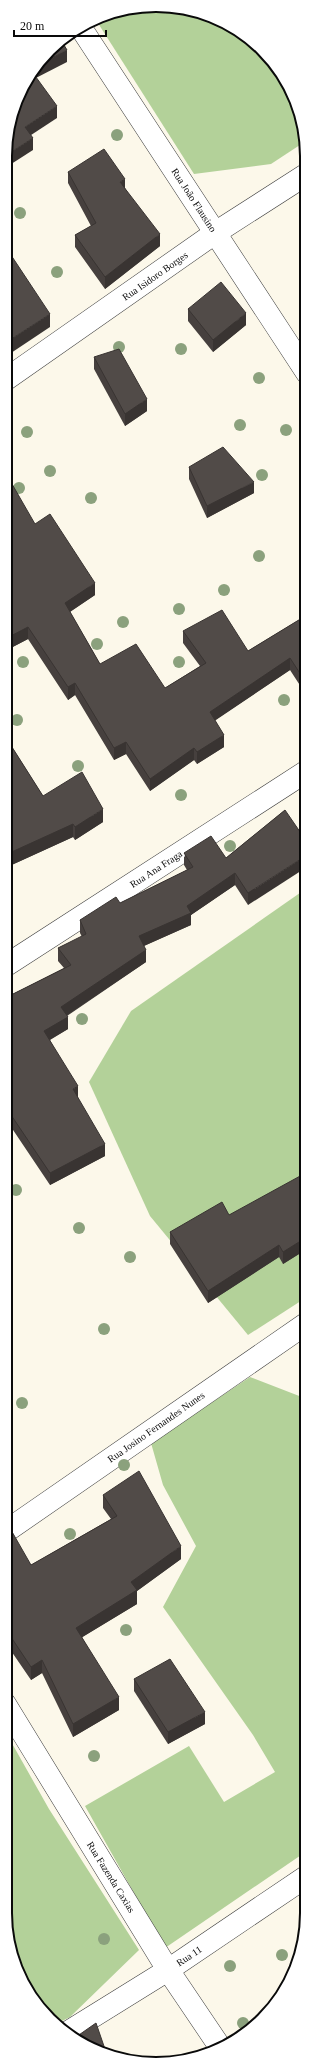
<svg xmlns="http://www.w3.org/2000/svg" width="312" height="2069" viewBox="0 0 312 2069" font-family="Georgia,serif">
<rect width="100%" height="100%" fill="#fcf8ea"/>
<g fill="#b3d199">
<path d="M 166,5 L 223,20 L 263,49 L 295,98 L 306,141 L 271,164 L 194,174 L 96,20 L 108,13 Z"/>
<path d="M 307,888 L 307,1297 L 248,1335 L 150,1216 L 89,1082 L 131,1011 Z"/>
<path d="M 250,1377 L 307,1399 L 307,1851 L 165,1948 L 85,1806 L 189,1746 L 224,1802 L 275,1772 L 253,1735 L 163,1607 L 196,1546 L 163,1485 L 151,1443 Z"/>
<path d="M 5,1731 L 49,1809 L 139,1950 L 70,2017 L 56,2024 L 49,2020 L 16,1971 L 5,1913 Z"/>
</g>
<g fill="none" stroke-linecap="round" stroke-linejoin="round">
<defs>
<g id="street">
<path d="M 81,28 L 307,373"/>
<path d="M 5,380 L 215,233 L 307,174"/>
<path d="M 5,966 L 307,771"/>
<path d="M 5,1532 L 307,1323"/>
<path d="M 5,1704 L 168,1970 L 220,2047"/>
<path d="M 68,2032 L 168,1970 L 307,1876"/>
</g>
</defs>
<use href="#street" stroke="#3d3d3d" stroke-width="23"/>
<use href="#street" stroke="#fff" stroke-width="22"/>
</g>
<g fill="#8ba17d">
<circle cx="117" cy="135" r="6"/>
<circle cx="20" cy="213" r="6"/>
<circle cx="57" cy="272" r="6"/>
<circle cx="119" cy="347" r="6"/>
<circle cx="181" cy="349" r="6"/>
<circle cx="259" cy="378" r="6"/>
<circle cx="240" cy="425" r="6"/>
<circle cx="286" cy="430" r="6"/>
<circle cx="27" cy="432" r="6"/>
<circle cx="50" cy="471" r="6"/>
<circle cx="262" cy="475" r="6"/>
<circle cx="19" cy="488" r="6"/>
<circle cx="91" cy="498" r="6"/>
<circle cx="259" cy="556" r="6"/>
<circle cx="224" cy="590" r="6"/>
<circle cx="179" cy="609" r="6"/>
<circle cx="123" cy="622" r="6"/>
<circle cx="97" cy="644" r="6"/>
<circle cx="23" cy="662" r="6"/>
<circle cx="179" cy="662" r="6"/>
<circle cx="284" cy="700" r="6"/>
<circle cx="17" cy="720" r="6"/>
<circle cx="78" cy="766" r="6"/>
<circle cx="181" cy="795" r="6"/>
<circle cx="230" cy="846" r="6"/>
<circle cx="82" cy="1019" r="6"/>
<circle cx="16" cy="1190" r="6"/>
<circle cx="79" cy="1228" r="6"/>
<circle cx="130" cy="1257" r="6"/>
<circle cx="104" cy="1329" r="6"/>
<circle cx="22" cy="1403" r="6"/>
<circle cx="124" cy="1465" r="6"/>
<circle cx="70" cy="1534" r="6"/>
<circle cx="126" cy="1630" r="6"/>
<circle cx="94" cy="1756" r="6"/>
<circle cx="104" cy="1939" r="6"/>
<circle cx="282" cy="1955" r="6"/>
<circle cx="230" cy="1966" r="6"/>
<circle cx="243" cy="2023" r="6"/>
</g>
<g fill="#46403e">
<path d="M 68,172 L 125,188 L 160,246 L 105,289 L 75,247 L 75,235 L 91,226 L 68,183 Z"/>
<path d="M 188,309 L 246,325 L 213,352 L 188,321 Z"/>
<path d="M 94,357 L 147,411 L 125,426 L 94,369 Z"/>
<path d="M 189,467 L 254,493 L 207,518 L 189,479 Z"/>
<path d="M 35,524 L 95,595 L 70,612 L 100,664 L 165,688 L 200,666 L 183,643 L 183,631 L 248,651 L 307,615 L 307,688 L 303,690 L 290,670 L 215,720 L 224,747 L 197,764 L 194,760 L 150,791 L 126,754 L 114,760 L 75,695 L 68,700 L 28,639 L 5,651 Z"/>
<path d="M 5,736 L 43,796 L 103,822 L 75,840 L 73,837 L 5,868 Z"/>
<path d="M 285,810 L 248,905 L 235,885 L 191,915 L 191,925 L 144,946 L 146,962 L 67,1016 L 68,1029 L 50,1040 L 78,1098 L 105,1156 L 50,1185 L 5,1118 L 5,998 L 64,968 L 58,961 L 58,948 L 82,937 L 80,933 L 80,920 L 120,903 L 187,870 L 184,865 L 184,853 L 226,858 Z"/>
<path d="M 307,1184 L 307,1249 L 283,1264 L 279,1257 L 208,1303 L 170,1244 L 170,1232 L 229,1215 Z"/>
<path d="M 103,1495 L 181,1559 L 137,1591 L 137,1604 L 82,1637 L 119,1710 L 73,1737 L 42,1673 L 31,1680 L 5,1642 L 5,1534 L 31,1565 L 111,1519 L 103,1508 Z"/>
<path d="M 134,1679 L 205,1724 L 168,1744 L 134,1691 Z"/>
</g>
<g fill="#393432">
<path d="M 67,50 L 67,62 L 30,81 L 30,77 L 40,64 Z"/>
<path d="M 57,106 L 57,118 L 25,139 L 25,127 Z"/>
<path d="M 33,138 L 33,150 L 5,168 L 5,156 Z"/>
<path d="M 125,179 L 125,191 L 120,182 Z"/>
<path d="M 160,234 L 160,246 L 105,289 L 105,277 Z"/>
<path d="M 246,313 L 246,325 L 213,352 L 213,340 Z"/>
<path d="M 50,314 L 50,327 L 5,357 L 5,343 Z"/>
<path d="M 147,399 L 147,411 L 125,426 L 125,414 Z"/>
<path d="M 254,482 L 254,493 L 207,518 L 207,506 Z"/>
<path d="M 95,583 L 95,595 L 65,615 L 65,603 Z"/>
<path d="M 28,627 L 28,639 L 5,651 L 5,639 Z"/>
<path d="M 290,658 L 290,670 L 210,724 L 210,712 Z"/>
<path d="M 307,676 L 307,688 L 303,690 L 303,678 Z"/>
<path d="M 75,683 L 75,695 L 68,700 L 68,687 Z"/>
<path d="M 224,735 L 224,747 L 197,764 L 197,752 Z"/>
<path d="M 126,742 L 126,754 L 114,760 L 114,748 Z"/>
<path d="M 194,748 L 194,760 L 150,791 L 150,779 Z"/>
<path d="M 103,809 L 103,822 L 75,840 L 75,827 Z"/>
<path d="M 73,824 L 73,837 L 5,868 L 5,855 Z"/>
<path d="M 307,855 L 307,867 L 248,905 L 248,893 Z"/>
<path d="M 235,873 L 235,885 L 191,915 L 191,925 L 139,948 L 139,936 L 187,906 Z"/>
<path d="M 10,890 L 10,902 L 5,906 L 5,893 Z"/>
<path d="M 146,950 L 146,962 L 61,1019 L 61,1007 Z"/>
<path d="M 68,1017 L 68,1029 L 44,1043 L 44,1031 Z"/>
<path d="M 78,1086 L 78,1098 L 73,1101 L 73,1089 Z"/>
<path d="M 105,1144 L 105,1156 L 50,1185 L 50,1173 Z"/>
<path d="M 307,1237 L 307,1249 L 283,1264 L 283,1252 Z"/>
<path d="M 279,1245 L 279,1257 L 208,1303 L 208,1291 Z"/>
<path d="M 181,1546 L 181,1559 L 137,1591 L 137,1604 L 76,1641 L 76,1628 L 131,1582 Z"/>
<path d="M 42,1660 L 42,1673 L 31,1680 L 31,1667 Z"/>
<path d="M 119,1697 L 119,1710 L 73,1737 L 73,1724 Z"/>
<path d="M 205,1712 L 205,1724 L 168,1744 L 168,1732 Z"/>
</g>
<g fill="#514b48" stroke="#393432">
<path d="M 61,40 L 67,50 L 40,64 L 57,42 Z"/>
<path d="M 33,73 L 57,106 L 25,127 L 33,138 L 5,156 L 5,146 L 21,89 Z"/>
<path d="M 104,149 L 125,179 L 120,182 L 160,234 L 105,277 L 75,235 L 96,223 L 68,172 Z"/>
<path d="M 5,246 L 50,314 L 5,343 Z"/>
<path d="M 221,282 L 246,313 L 213,340 L 188,309 Z"/>
<path d="M 119,349 L 147,399 L 125,414 L 94,357 Z"/>
<path d="M 223,447 L 254,482 L 207,506 L 189,467 Z"/>
<path d="M 12,484 L 35,524 L 50,514 L 95,583 L 65,603 L 100,664 L 136,644 L 165,688 L 206,663 L 183,631 L 222,610 L 248,651 L 307,615 L 307,676 L 303,678 L 290,658 L 210,712 L 224,735 L 197,752 L 194,748 L 150,779 L 126,742 L 114,748 L 75,683 L 68,687 L 28,627 L 5,639 L 5,487 Z"/>
<path d="M 5,736 L 43,796 L 82,772 L 103,809 L 75,827 L 73,824 L 5,855 Z"/>
<path d="M 285,810 L 307,842 L 307,855 L 248,893 L 235,873 L 187,906 L 191,913 L 139,936 L 146,950 L 61,1007 L 68,1017 L 44,1031 L 78,1086 L 73,1089 L 105,1144 L 50,1173 L 5,1106 L 5,1104 L 10,1101 L 5,1093 L 5,998 L 71,965 L 58,948 L 86,934 L 80,920 L 116,897 L 120,903 L 193,867 L 184,853 L 211,836 L 226,858 Z"/>
<path d="M 5,882 L 10,890 L 5,893 Z"/>
<path d="M 302,1175 L 307,1184 L 307,1237 L 283,1252 L 279,1245 L 208,1291 L 170,1232 L 222,1202 L 229,1215 Z"/>
<path d="M 139,1471 L 181,1546 L 131,1582 L 137,1590 L 76,1628 L 119,1697 L 73,1724 L 42,1660 L 31,1667 L 5,1628 L 5,1534 L 11,1530 L 31,1565 L 117,1516 L 103,1495 Z"/>
<path d="M 170,1659 L 205,1712 L 168,1732 L 134,1679 Z"/>
<path d="M 96,2023 L 107,2055 L 98,2052 L 76,2037 Z"/>
</g>
<g text-anchor="middle" dominant-baseline="central" stroke-width="4" stroke-linejoin="round" paint-order="stroke">
<g font-size="10" fill="#0a0a0a" stroke="#fff">
<text transform="translate(194 200) rotate(57)">Rua João Flausino</text>
<text transform="translate(155 276) rotate(-35)">Rua Isidoro Borges</text>
<text transform="translate(156 869) rotate(-33)">Rua Ana Fraga</text>
<text transform="translate(156 1427) rotate(-35)">Rua Josino Fernandes Nunes</text>
<text transform="translate(111 1877) rotate(58)">Rua Fazenda Caxias</text>
<text transform="translate(189 1956) rotate(-34)">Rua 11</text>
</g>
</g>
<path d="M0 0H312V2069H0ZM156 12H156A144 144 0 0 1 300 156V1913A144 144 0 0 1 156 2057H156A144 144 0 0 1 12 1913V156A144 144 0 0 1 156 12Z" fill="#fff" fill-rule="evenodd"/>
<path fill="none" stroke="#0a0a0a" stroke-width="2" d="M156 12H156A144 144 0 0 1 300 156V1913A144 144 0 0 1 156 2057H156A144 144 0 0 1 12 1913V156A144 144 0 0 1 156 12Z"/>
<path d="M14 30v6h92v-6" fill="none" stroke="#0a0a0a" stroke-width="2"/>
<text x="20" y="30" font-size="12" fill="#0a0a0a" stroke="#ffffff" stroke-width="3" paint-order="stroke">20 m</text>
</svg>
